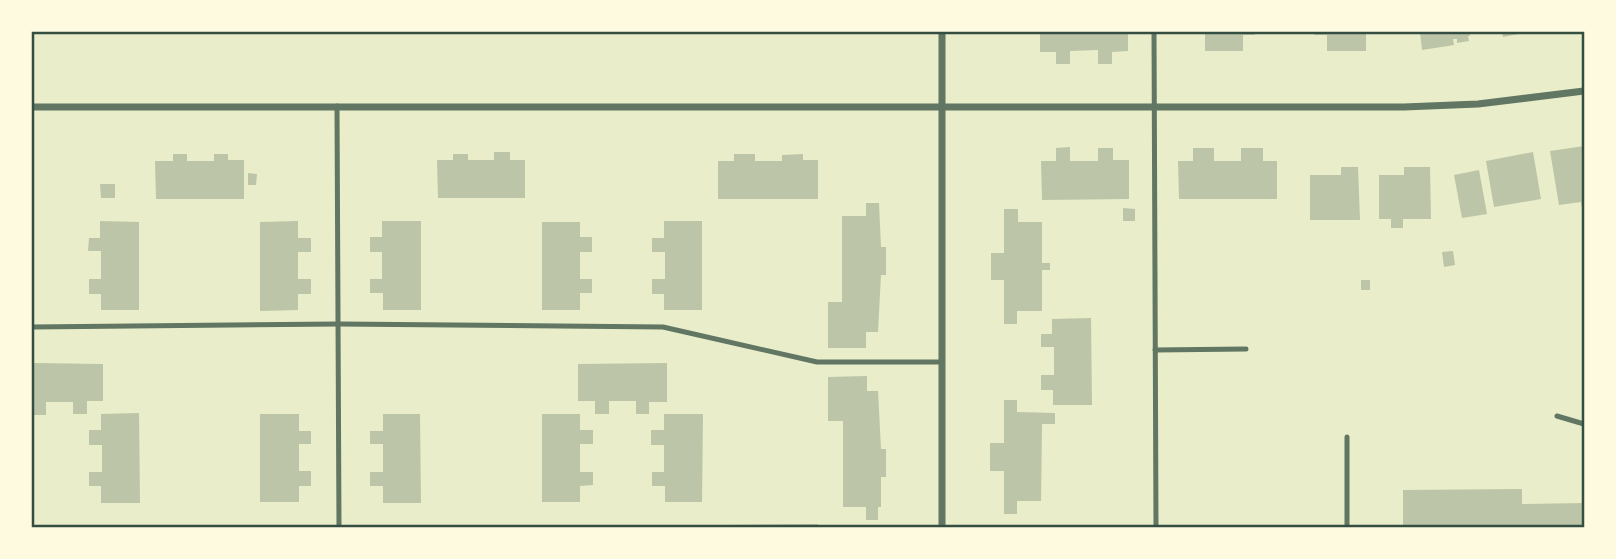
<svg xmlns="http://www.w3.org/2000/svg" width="1616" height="559" viewBox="0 0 1616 559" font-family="'Public Sans',sans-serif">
<rect width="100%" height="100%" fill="#e9edc9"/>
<g fill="#bcc5a7">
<path d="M 1040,32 L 1128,32 L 1128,51 L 1112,52 L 1112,64 L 1098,64 L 1098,50 L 1070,51 L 1070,64 L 1056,64 L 1056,52 L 1040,52 Z"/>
<path d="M 1205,32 L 1255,32 L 1255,35 L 1243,35 L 1243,51 L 1205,51 Z"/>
<path d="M 1314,32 L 1366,32 L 1366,51 L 1327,51 L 1327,35 L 1314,35 Z"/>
<path d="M 1420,32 L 1470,32 L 1470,36 L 1468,36 L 1469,41 L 1457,43 L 1457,39 L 1453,39 L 1454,45 L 1422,50 Z"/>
<path d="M 1502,32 L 1518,32 L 1519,34 L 1503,37 Z"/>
<path d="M 1584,146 L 1584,214 L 1583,214 L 1581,202 L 1559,205 L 1550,151 Z"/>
<path d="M 1070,147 L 1070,161 L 1098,161 L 1098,148 L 1113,148 L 1113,160 L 1129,160 L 1129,199 L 1042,200 L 1041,161 L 1056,161 L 1056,148 Z"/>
<path d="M 1193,148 L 1214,148 L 1214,161 L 1241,161 L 1241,148 L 1263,148 L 1263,161 L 1277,161 L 1277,199 L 1179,199 L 1178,161 L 1193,161 Z"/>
<path d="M 494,152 L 510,152 L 510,160 L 525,160 L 525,198 L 438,198 L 437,160 L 453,160 L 453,154 L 468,154 L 468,160 L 494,160 Z"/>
<path d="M 1533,152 L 1541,199 L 1494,207 L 1486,161 Z"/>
<path d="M 173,154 L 187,154 L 187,161 L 214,161 L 214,154 L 228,154 L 228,160 L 244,160 L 244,199 L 156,199 L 155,161 L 173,161 Z"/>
<path d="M 734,154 L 755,154 L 755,161 L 782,161 L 782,155 L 803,154 L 803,160 L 818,160 L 818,199 L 718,199 L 718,161 L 734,161 Z"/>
<path d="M 1341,167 L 1358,167 L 1360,220 L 1310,220 L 1310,175 L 1341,175 Z"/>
<path d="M 1404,167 L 1430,167 L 1431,219 L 1403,219 L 1403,228 L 1391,228 L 1391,219 L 1379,219 L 1379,175 L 1404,175 Z"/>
<path d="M 1479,170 L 1487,214 L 1462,218 L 1454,175 Z"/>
<path d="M 248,173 L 257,174 L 256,185 L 248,185 Z"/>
<path d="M 100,184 L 115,184 L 115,198 L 101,198 Z"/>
<path d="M 866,203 L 879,203 L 881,247 L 886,247 L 886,275 L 881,275 L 878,332 L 866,332 L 866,348 L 828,348 L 828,302 L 842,302 L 842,216 L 866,216 Z"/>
<path d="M 1123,208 L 1135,209 L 1135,221 L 1123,221 Z"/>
<path d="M 1004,209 L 1018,209 L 1018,222 L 1042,222 L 1042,263 L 1050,263 L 1050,270 L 1042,270 L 1042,311 L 1017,311 L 1017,324 L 1004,324 L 1004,280 L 991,280 L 991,253 L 1004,253 Z"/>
<path d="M 100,221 L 139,222 L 139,310 L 101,310 L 101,294 L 89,294 L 89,279 L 101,279 L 101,251 L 88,251 L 89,238 L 100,238 Z"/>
<path d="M 298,221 L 298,238 L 311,238 L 311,252 L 298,252 L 298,279 L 311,279 L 311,294 L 298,294 L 298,310 L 260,311 L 260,222 Z"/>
<path d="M 382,221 L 421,221 L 421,310 L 383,310 L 383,293 L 370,293 L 370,279 L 382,279 L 382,252 L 370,252 L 370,237 L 382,237 Z"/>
<path d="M 664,221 L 702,221 L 702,310 L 664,310 L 664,294 L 652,294 L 652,279 L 665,279 L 665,252 L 652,252 L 652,238 L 664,238 Z"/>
<path d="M 542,222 L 580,222 L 580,237 L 592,237 L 592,252 L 580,252 L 580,279 L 592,279 L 592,293 L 580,293 L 580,310 L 542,310 Z"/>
<path d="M 1453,251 L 1455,265 L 1444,267 L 1442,252 Z"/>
<rect x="1361" y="280" width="9" height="10"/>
<path d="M 1091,318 L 1092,405 L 1053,405 L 1053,390 L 1041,390 L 1041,375 L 1054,375 L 1054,347 L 1041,347 L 1041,334 L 1052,334 L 1052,319 Z"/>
<path d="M 32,363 L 103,364 L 103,401 L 87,401 L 87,414 L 73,414 L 73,402 L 46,402 L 46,415 L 33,415 Z"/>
<path d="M 667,363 L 667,402 L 649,402 L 649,414 L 636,414 L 636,401 L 609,401 L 609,414 L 595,414 L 595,401 L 578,401 L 578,364 Z"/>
<path d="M 867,376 L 867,391 L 878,391 L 881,449 L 886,449 L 886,477 L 881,477 L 881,507 L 878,507 L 878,520 L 866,520 L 866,507 L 843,507 L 843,421 L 828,421 L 828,377 Z"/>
<path d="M 1004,400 L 1017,400 L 1017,412 L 1055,413 L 1055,424 L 1042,424 L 1041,501 L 1017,501 L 1017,514 L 1004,514 L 1004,471 L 990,471 L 990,443 L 1004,443 Z"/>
<path d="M 139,413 L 140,503 L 101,503 L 101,486 L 89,486 L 89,472 L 102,472 L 102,445 L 89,445 L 89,430 L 101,430 L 101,414 Z"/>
<path d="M 260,414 L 299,414 L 299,431 L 311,431 L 311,444 L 299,444 L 299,471 L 311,471 L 311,486 L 299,486 L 299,502 L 260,502 Z"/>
<path d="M 383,414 L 420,414 L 421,503 L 383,503 L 383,486 L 370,486 L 370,472 L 383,472 L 383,444 L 370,444 L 370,431 L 383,431 Z"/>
<path d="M 542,414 L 580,414 L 580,430 L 593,430 L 593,444 L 580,444 L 580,472 L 593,472 L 593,485 L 580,486 L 580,502 L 542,502 Z"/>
<path d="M 664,414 L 703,414 L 702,502 L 665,502 L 665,486 L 652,486 L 652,472 L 664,472 L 664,445 L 651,445 L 651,430 L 664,430 Z"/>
<path d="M 1522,489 L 1522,504 L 1584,503 L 1584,528 L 1403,528 L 1403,490 Z"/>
<path d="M 818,524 L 818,528 L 719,528 L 719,525 Z"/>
<rect x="437" y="525" width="89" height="3"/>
<rect x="1040" y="525" width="88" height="3"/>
</g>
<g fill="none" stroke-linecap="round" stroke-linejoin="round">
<g stroke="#617663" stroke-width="5">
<path d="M 1154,32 L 1156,528"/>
<path d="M 337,106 L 339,528"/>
<path d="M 32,327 L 339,324 L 663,327 L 817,362 L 942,362"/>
<path d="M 1155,350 L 1246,349"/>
<path d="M 1557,416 L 1584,424"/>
<path d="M 1347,528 L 1347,437"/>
</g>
<g stroke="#617663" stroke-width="7">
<path d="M 942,32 L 942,528"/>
<path d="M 32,107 L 1404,107 L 1478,104 L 1584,91"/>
</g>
</g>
<rect width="1616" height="559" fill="none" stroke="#fefae0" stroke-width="66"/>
<rect x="33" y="33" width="1550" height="493" fill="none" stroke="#344e41" stroke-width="2.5"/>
</svg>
